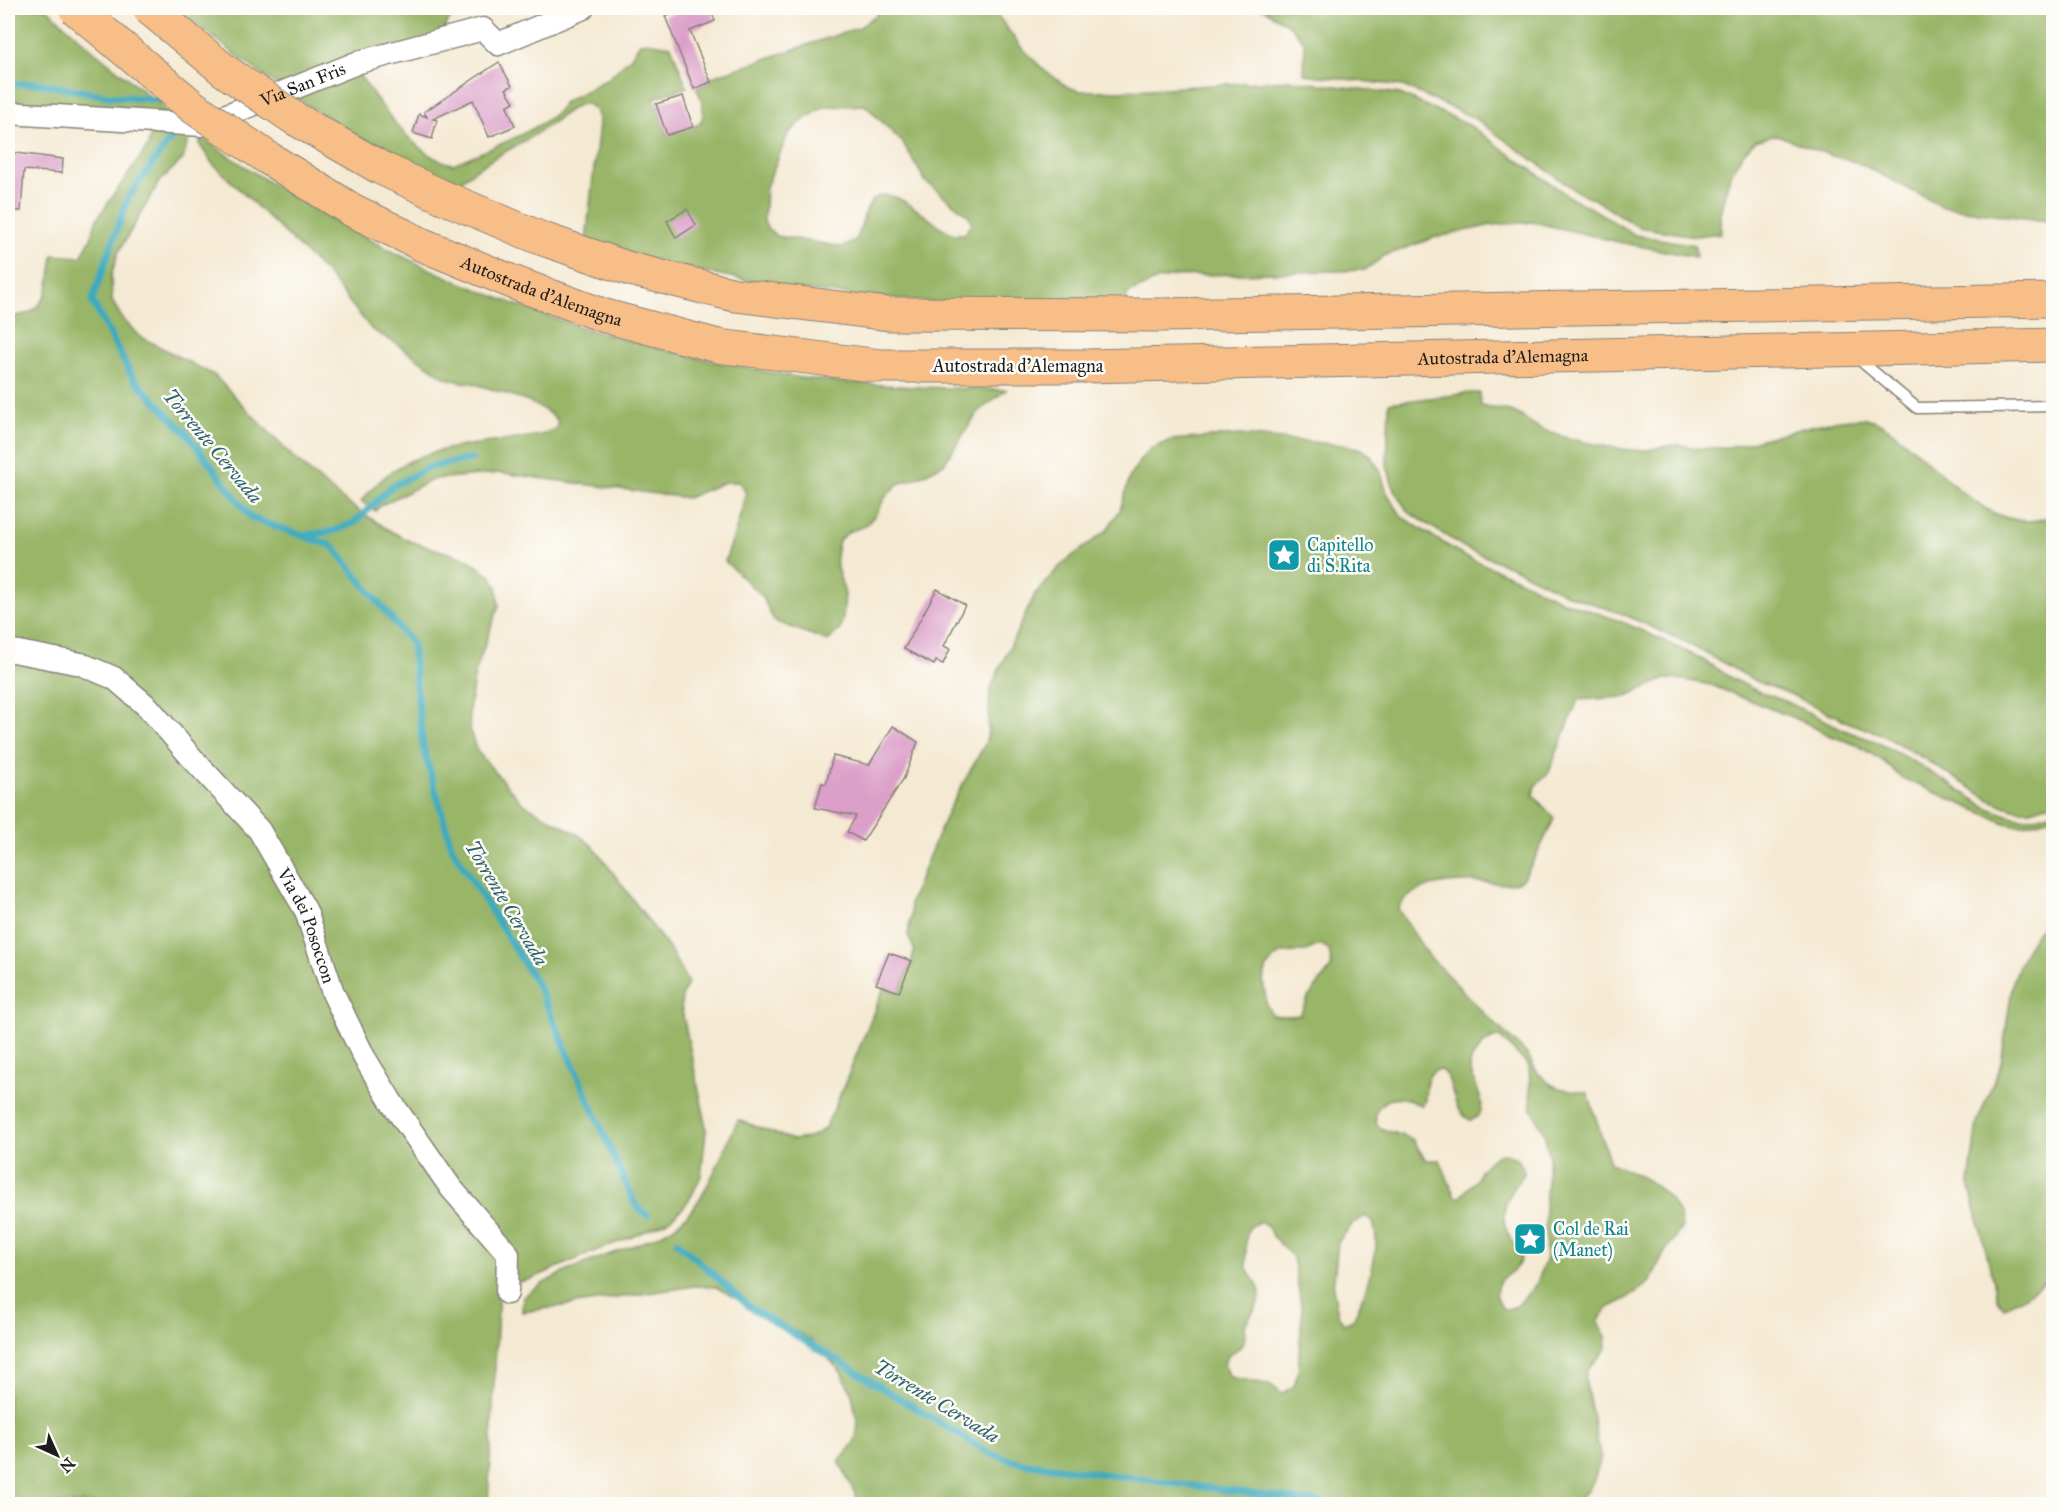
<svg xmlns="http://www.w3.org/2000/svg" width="2061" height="1512" viewBox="0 0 2061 1512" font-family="'IM FELL Great Primer',serif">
<rect width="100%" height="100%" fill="#fdfcf7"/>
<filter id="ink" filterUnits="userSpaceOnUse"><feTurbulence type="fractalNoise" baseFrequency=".0167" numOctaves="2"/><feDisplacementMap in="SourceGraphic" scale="12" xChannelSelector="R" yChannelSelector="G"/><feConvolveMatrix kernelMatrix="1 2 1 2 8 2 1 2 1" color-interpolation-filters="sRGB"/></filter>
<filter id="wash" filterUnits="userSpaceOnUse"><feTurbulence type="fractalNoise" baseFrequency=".008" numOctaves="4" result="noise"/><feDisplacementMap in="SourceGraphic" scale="24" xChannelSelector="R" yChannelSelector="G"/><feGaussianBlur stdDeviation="1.35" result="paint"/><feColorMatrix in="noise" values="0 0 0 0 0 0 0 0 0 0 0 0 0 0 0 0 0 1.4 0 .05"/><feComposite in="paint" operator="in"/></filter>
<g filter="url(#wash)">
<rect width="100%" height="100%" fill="#f4e9d2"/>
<g fill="#98b568" stroke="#5a6842" stroke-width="1.5" fill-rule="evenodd">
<path d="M 8,8 L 46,8 L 89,47 L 173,115 L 8,106 Z"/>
<path d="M 176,8 L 461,8 L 449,20 L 438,41 L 278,86 L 241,59 Z"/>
<path d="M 885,8 L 992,8 L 1021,47 L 1045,71 L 1068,87 L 1080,91 L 1119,91 L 1289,80 L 1400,94 L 1469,125 L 1574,200 L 1588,206 L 1635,235 L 1695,245 L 1696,257 L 1623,243 L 1533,222 L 1492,225 L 1433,238 L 1384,256 L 1365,270 L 1174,276 L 1157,280 L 1127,294 L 1127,304 L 949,304 L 797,290 L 669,265 L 586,240 L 599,124 C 598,115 595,104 584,104 C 574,104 561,117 552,123 C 521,146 483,160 454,187 L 352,133 L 292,95 L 358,73 C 378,101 416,160 453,164 C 474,155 558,124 563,103 L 609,78 L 630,58 L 640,43 L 646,42 L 671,46 L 687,87 L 654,98 L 667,135 L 700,124 C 707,112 701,100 697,88 L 711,82 L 709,78 L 860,27 ZM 865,105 L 903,143 L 926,182 L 969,216 L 972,223 L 965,234 C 961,234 958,234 955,234 C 933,229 895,180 873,200 C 864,209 861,228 857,239 L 843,247 L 777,236 L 769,231 L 764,221 L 766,187 L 788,134 L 806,118 L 824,107 Z"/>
<path d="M 1262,8 L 2053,8 L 2053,222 L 1943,207 L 1859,163 L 1829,155 L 1777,135 L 1755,141 L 1741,156 L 1730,176 L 1723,200 L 1720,215 L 1721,233 L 1695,236 L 1638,227 L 1592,198 L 1578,192 L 1474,118 L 1403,86 L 1304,74 L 1305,43 L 1290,26 Z"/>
<path d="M 152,127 L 190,135 L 189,138 L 183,159 L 159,182 L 118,253 L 111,277 L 112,301 L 122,318 L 139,336 L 214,375 L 290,454 L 326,486 L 346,502 L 387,529 L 409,541 L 468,559 L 492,577 L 497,587 L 499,605 L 475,673 L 469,710 L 470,731 L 477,751 L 522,803 L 577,834 L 594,847 L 670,950 L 688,983 L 682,996 L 681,1006 L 705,1119 L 706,1131 L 701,1176 L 692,1195 L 683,1208 L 666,1222 L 632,1237 L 600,1249 L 531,1279 L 499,1287 L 488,1504 L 8,1504 L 8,317 C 15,316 25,315 31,312 C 50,299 51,275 53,255 L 81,257 L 92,236 L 96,220 L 148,146 Z"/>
<path d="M 200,136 C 366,254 543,330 743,367 C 763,371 782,375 801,378 C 869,386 938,388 1006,390 L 978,412 L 944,464 L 919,477 L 898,484 L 886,496 L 876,514 L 865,526 L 850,531 L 839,540 L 836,555 L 837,568 L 845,594 L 843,617 L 840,629 L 828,641 L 774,621 L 762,596 L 725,561 L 736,530 L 746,493 L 739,482 L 725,482 L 687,498 L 501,473 L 434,479 L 381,505 L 375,511 L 361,501 C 370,492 378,481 388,474 C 434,440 493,446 545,434 L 556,429 L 558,421 C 539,400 498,392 472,383 L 461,382 L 446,378 L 392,341 L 372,330 L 326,273 L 212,163 L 200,145 Z"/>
<path d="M 1471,393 L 1480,393 L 1481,406 C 1491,408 1503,409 1513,412 C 1524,416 1533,426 1544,430 C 1565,439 1620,451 1642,450 C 1653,450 1663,446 1674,445 C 1681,444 1689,447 1696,448 C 1706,449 1718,448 1728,447 C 1761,443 1852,407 1878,422 C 1928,449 1987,546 2053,515 L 2053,803 L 2031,810 L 2021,810 L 2012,809 L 1990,800 L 1923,758 L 1879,733 L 1852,724 L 1788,693 L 1758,682 L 1683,641 L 1623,614 L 1568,595 L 1514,568 L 1467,549 L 1408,512 L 1394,490 L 1387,466 L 1389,403 Z"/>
<path d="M 1239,435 L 1343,445 L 1362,449 L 1370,455 L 1380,470 L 1387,493 L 1402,517 L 1464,556 L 1511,576 L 1565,602 L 1620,621 L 1647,633 L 1698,657 L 1731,678 L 1755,690 L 1785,701 L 1849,732 L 1875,741 L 1919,765 L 1986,807 L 2009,816 L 2021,818 L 2032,818 L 2053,812 L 2053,817 C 2037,822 2022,828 2005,823 L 1902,778 L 1883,761 L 1857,745 L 1828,735 L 1806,723 L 1711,685 L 1684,680 L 1665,679 L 1624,697 L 1578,700 L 1549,772 L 1535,786 L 1533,795 L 1554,818 L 1551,826 C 1545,837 1529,872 1522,879 C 1513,887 1497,883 1486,882 C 1458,881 1413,881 1398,909 L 1427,954 L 1487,1016 L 1526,1053 L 1538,1073 L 1549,1083 L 1558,1088 L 1588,1093 L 1610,1163 C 1640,1174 1678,1192 1682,1227 L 1665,1252 L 1649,1283 L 1624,1300 L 1608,1308 L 1598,1321 L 1606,1337 L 1607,1348 L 1587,1371 L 1585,1379 L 1601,1458 L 1594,1480 L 1588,1490 L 1574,1504 L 860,1504 L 839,1461 L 854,1443 L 858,1427 L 852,1394 L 841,1372 L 811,1340 L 716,1287 L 695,1286 L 522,1312 L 523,1297 C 548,1277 583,1264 613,1253 C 640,1243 670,1235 689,1213 C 708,1193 725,1146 738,1120 L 793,1140 L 808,1138 L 818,1133 L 825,1127 L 836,1105 L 884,987 L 899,992 L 912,961 L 914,949 L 908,936 L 911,915 L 910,903 L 916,887 L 948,811 L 986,742 L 988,730 L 990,689 L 1035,594 L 1063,563 L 1106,531 L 1120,510 L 1130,476 L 1141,459 L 1150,449 L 1171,440 ZM 1321,944 L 1329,950 L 1332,966 L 1308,998 L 1300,1015 C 1297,1016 1276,1016 1272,1015 L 1267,1006 L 1263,981 L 1267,967 L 1274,958 L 1282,953 L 1306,951 ZM 1497,1037 L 1501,1038 L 1529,1066 L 1531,1107 L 1544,1133 L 1549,1155 L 1545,1206 L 1546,1258 L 1537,1283 L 1518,1305 L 1508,1309 L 1503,1309 C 1496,1300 1494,1289 1501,1279 C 1545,1252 1502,1247 1504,1216 C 1504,1200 1515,1187 1524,1174 C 1523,1160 1513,1155 1500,1153 L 1488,1162 L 1480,1171 L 1476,1180 L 1460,1197 L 1455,1197 L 1440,1160 L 1426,1160 L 1412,1139 L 1380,1128 C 1367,1113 1385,1094 1403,1098 C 1409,1099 1415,1104 1422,1105 L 1425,1102 C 1426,1089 1424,1073 1439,1069 C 1457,1078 1448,1110 1471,1120 C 1495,1113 1471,1082 1470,1067 C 1470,1060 1474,1055 1478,1050 C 1483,1044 1489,1039 1497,1037 ZM 1366,1216 L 1373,1222 C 1375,1230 1377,1238 1376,1246 C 1374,1271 1363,1297 1353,1320 L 1344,1324 L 1338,1314 L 1333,1289 L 1338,1242 L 1353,1223 ZM 1263,1223 L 1268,1226 L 1272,1236 L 1293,1257 L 1300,1298 L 1302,1314 L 1298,1372 L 1294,1386 L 1282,1394 L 1271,1385 L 1230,1377 L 1224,1364 C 1229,1350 1236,1353 1243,1344 C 1247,1338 1243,1332 1245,1326 C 1249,1315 1261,1305 1260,1292 C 1259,1283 1249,1277 1247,1268 C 1245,1262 1246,1255 1246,1249 C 1246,1235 1246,1222 1263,1223 Z"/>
<path d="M 2053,918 L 2053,1276 C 2038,1285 2020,1303 2003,1307 L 1998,1299 L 1969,1184 L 1977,1123 L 2001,1063 L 2013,981 L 2026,949 L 2037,932 Z"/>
</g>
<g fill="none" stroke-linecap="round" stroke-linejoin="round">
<g stroke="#3eaabd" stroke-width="7">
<path d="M 8,84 L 37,83 L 108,96 L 165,100"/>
<path d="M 174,134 L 128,198 L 92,301 L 133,378 L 188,435 L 251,518 L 333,546 L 412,644 L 423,747 L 452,848 L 538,986 L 636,1206 L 647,1215"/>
<path d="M 307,535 L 334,531 L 354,523 L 391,487 L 429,467 L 471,459"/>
<path d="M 677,1242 L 751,1308 L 991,1454 L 1022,1463 L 1329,1504"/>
</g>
</g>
<g id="blocks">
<g fill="#db9fc9">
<path d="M 685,8 L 710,8 L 715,21 L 690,31 L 711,82 L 694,89 L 665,16 Z"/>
<path d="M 499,62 L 512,86 L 506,89 L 514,102 L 507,106 L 515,126 L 489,137 L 473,100 L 433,119 L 437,120 L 432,139 L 413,133 L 419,114 L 427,117 L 424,112 Z"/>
<path d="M 683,96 L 693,127 L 667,135 L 656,104 Z"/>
<path d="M 8,152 L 63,159 L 62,173 L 24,170 L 21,211 L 8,210 Z"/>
<path d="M 687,209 L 696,225 L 676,238 L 667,221 Z"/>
<path d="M 937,589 L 965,605 L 944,646 L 950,649 L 943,664 L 936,661 L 934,665 L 904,649 Z"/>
<path d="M 893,726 L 918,742 L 904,778 L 863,841 L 847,832 L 856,816 L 815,808 L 822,783 L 826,784 L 833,756 L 869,765 Z"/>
<path d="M 889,953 L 912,961 L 899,992 L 876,984 Z"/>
</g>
</g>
</g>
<g filter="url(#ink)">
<use href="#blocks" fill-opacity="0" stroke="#888277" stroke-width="1.5"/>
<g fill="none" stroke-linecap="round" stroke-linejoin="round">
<defs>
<path id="service" d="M 1856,357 L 1917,408 L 2054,406"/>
<g id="minor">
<path id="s1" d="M 8,113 L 202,125 L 359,62 L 483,29 L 498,44 L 583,8"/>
<path id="s2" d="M 8,650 L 81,664 L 114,678 L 148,707 L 192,758 L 259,830 L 306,911 L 333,993 L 364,1057 L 392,1103 L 451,1188 L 508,1254 L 507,1293"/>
</g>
<g id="motorway">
<path d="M 1160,315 L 2054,300"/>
<path id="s3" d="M 1086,366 L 2054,345"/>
</g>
</defs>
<use href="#service" stroke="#888277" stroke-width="13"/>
<use href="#minor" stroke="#888277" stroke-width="25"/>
<use href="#motorway" stroke="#888277" stroke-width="35"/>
<use href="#service" stroke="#fff" stroke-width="10"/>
<use href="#minor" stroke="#fff" stroke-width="22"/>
<use href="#motorway" stroke="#f7be88" stroke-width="33"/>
<defs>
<g id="motorway-bridge">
<path id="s4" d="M 75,8 L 193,107 L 268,158 L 352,210 L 423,245 L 520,285 L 605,316 L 718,346 L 881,366 L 1086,366"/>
<path d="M 149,8 L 225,71 L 294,118 L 381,168 L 443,197 L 540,238 L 630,269 L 735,295 L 888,314 L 1160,315"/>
</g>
</defs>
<use href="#motorway-bridge" stroke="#888277" stroke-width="35" stroke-linecap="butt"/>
<use href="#motorway-bridge" stroke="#f7be88" stroke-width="33"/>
</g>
</g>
<defs>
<symbol id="sight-square" viewBox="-11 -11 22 22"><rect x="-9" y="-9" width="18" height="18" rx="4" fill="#0f9aa8" stroke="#fdfcf7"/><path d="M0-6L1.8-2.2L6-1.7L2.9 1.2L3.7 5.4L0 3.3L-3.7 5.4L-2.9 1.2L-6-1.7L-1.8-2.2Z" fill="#fff"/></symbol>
</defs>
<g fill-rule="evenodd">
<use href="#sight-square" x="1265" y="536" width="38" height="38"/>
<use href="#sight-square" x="1511" y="1220" width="38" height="38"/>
</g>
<g text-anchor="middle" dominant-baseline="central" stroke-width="5" stroke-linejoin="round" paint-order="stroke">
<g font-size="18" fill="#1c1c1c" stroke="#fdfcf7">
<text stroke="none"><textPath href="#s1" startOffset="303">Via San Fris</textPath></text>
<text stroke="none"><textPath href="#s4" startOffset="550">Autostrada d'Alemagna</textPath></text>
<text stroke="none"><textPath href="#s3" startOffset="417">Autostrada d'Alemagna</textPath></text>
<text x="1018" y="366">Autostrada d'Alemagna</text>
<text stroke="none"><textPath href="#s2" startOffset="428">Via dei Posoccon</textPath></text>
</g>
<g font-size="18" fill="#0d838f" stroke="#fdfcf7" text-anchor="start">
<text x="1307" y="545">Capitello<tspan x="1307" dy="21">di S.Rita</tspan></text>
<text x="1553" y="1229">Col de Rai<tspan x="1553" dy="21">(Manet)</tspan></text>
</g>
<g font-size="20" font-style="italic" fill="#2d636c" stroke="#fdfcf7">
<text transform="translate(213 446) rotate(50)">Torrente Cervada</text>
<text transform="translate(507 903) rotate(59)">Torrente Cervada</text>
<text transform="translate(937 1401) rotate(31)">Torrente Cervada</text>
</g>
</g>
<rect width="2061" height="1512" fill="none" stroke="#fdfcf7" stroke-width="30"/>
<g transform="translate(57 1455) rotate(135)" stroke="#fdfcf7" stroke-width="4.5" paint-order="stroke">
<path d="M0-4.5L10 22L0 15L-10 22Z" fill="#1c1c1c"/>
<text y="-9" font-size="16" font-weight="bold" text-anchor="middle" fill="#1c1c1c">N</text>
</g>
</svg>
